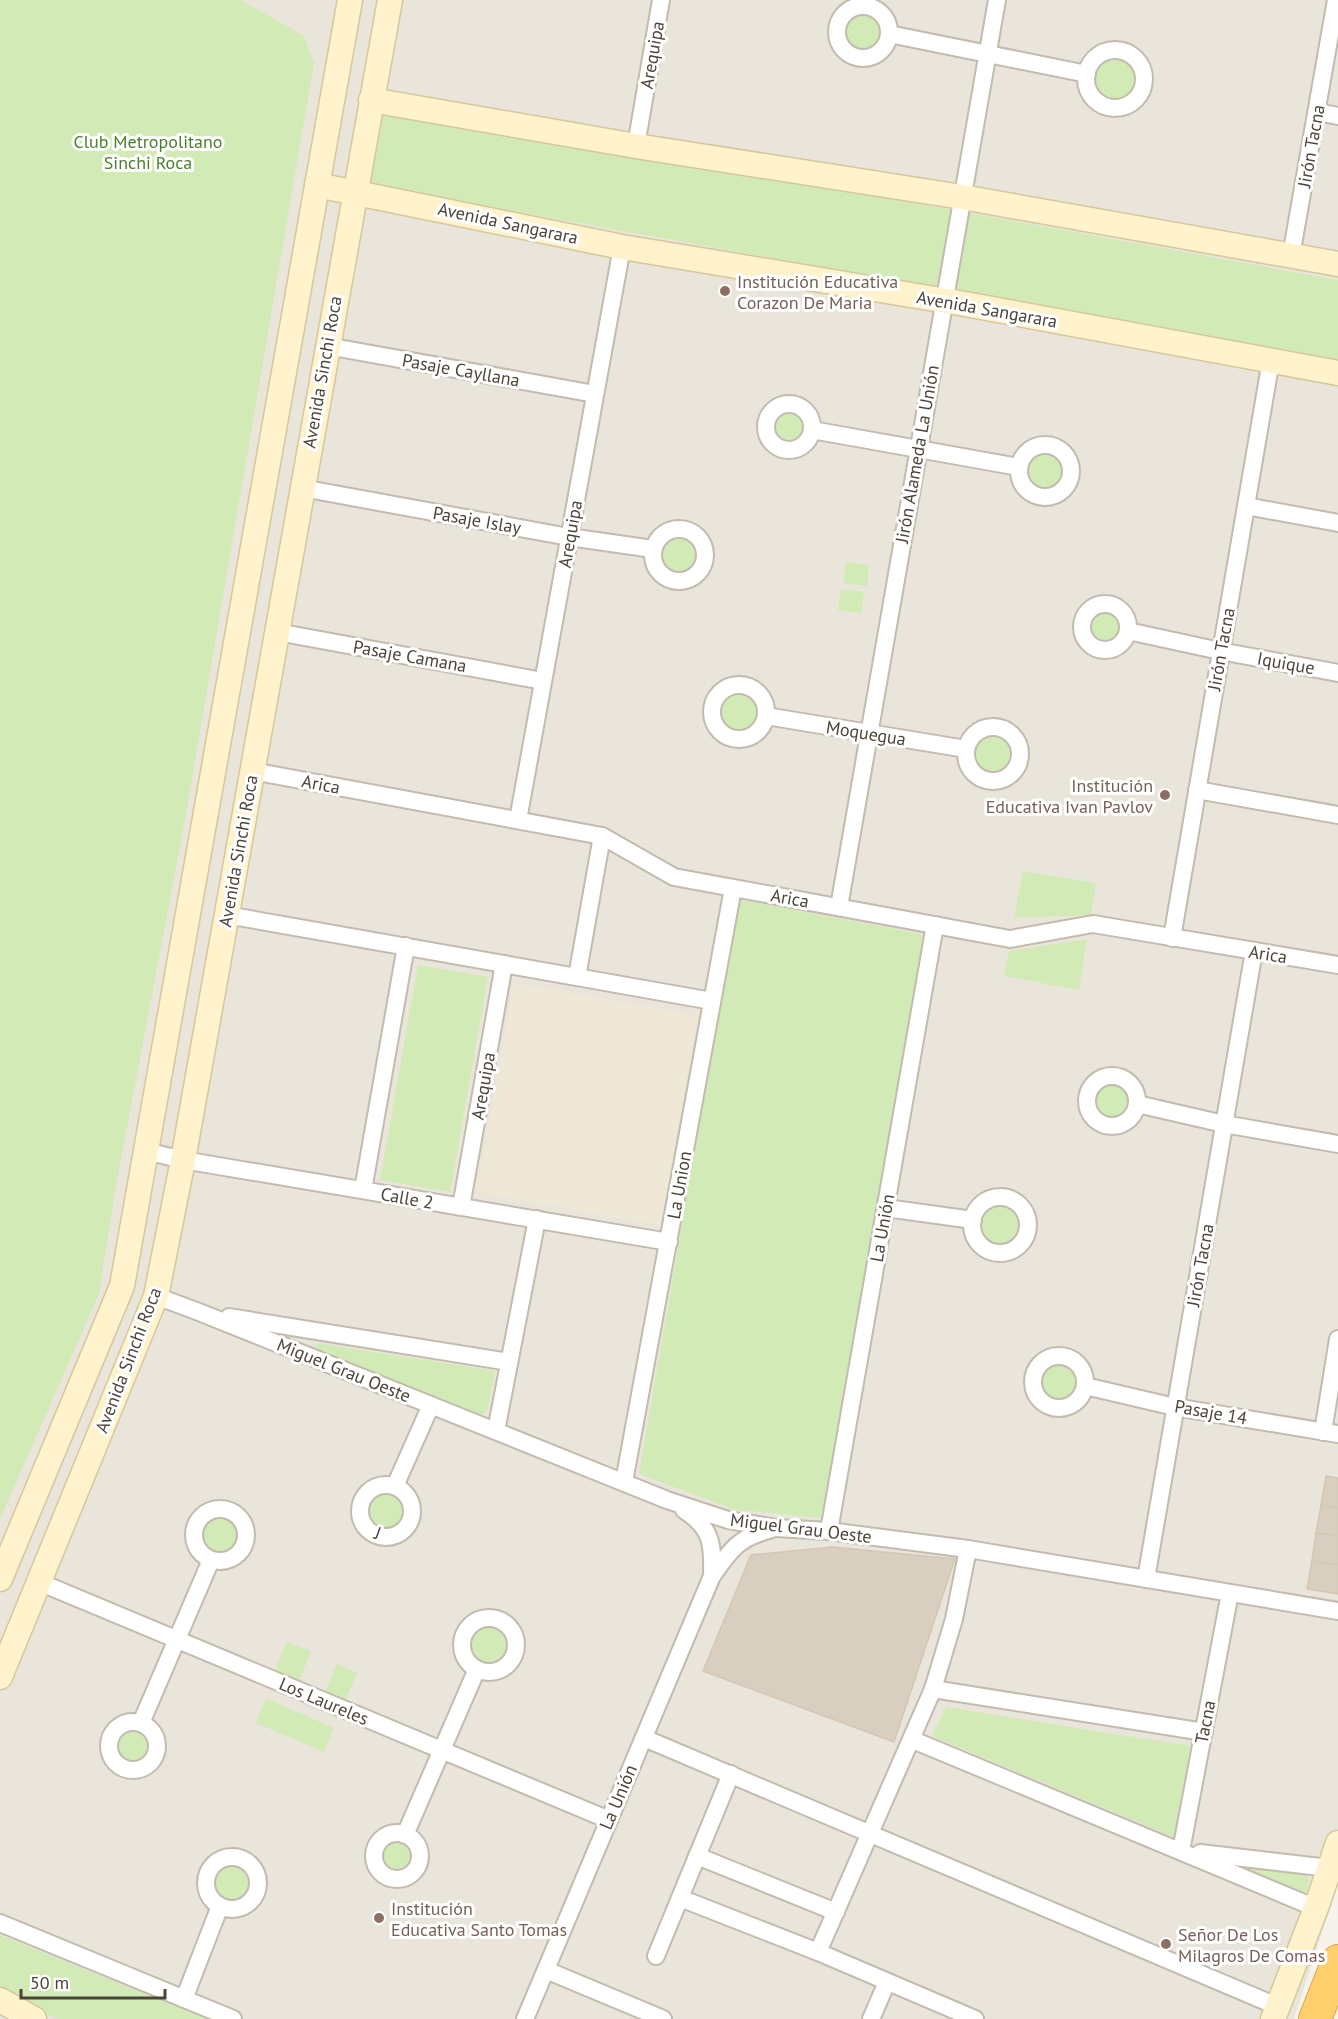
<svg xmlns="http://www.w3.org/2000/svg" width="1338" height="2019" viewBox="0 0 1338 2019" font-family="'PT Sans',sans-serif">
<rect width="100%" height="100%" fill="#f6f3ec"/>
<path fill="#eae5da" d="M 0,0 L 1338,0 L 1338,1883 L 1294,2019 L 0,2019 Z"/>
<path fill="#efe8d6" d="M 514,983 L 698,1016 L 660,1225 L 476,1192 Z"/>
<g fill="#d2eab5">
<path d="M 0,0 L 241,0 L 304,36 L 314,63 L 184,825 L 115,1191 L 99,1294 L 0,1519 Z"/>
<circle cx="862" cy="33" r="19"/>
<circle cx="1115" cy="79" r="21"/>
<path d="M 385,107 L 1338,280 L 1338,361 L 370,185 Z"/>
<circle cx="790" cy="427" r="19"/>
<circle cx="1046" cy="470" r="19"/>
<circle cx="679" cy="555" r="21"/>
<path d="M 846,562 L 869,565 L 867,586 L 843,583 Z"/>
<path d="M 841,589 L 864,592 L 861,613 L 838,610 Z"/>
<circle cx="1105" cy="627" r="17"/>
<circle cx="740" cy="712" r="20"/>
<circle cx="993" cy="753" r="19"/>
<path d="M 1023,871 L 1096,883 L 1091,915 L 1014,918 Z"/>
<path d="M 738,899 L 925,935 L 822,1518 L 733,1509 L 639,1474 Z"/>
<path d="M 1087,939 L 1079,990 L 1004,976 L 1009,951 Z"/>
<path d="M 418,965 L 488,977 L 450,1192 L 380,1180 Z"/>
<circle cx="1111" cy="1100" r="19"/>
<circle cx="1000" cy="1226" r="23"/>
<path d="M 317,1343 L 495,1371 L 487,1411 L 477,1417 L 316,1351 Z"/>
<circle cx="1059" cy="1382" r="22"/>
<circle cx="386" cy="1511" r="19"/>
<circle cx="219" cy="1534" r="19"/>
<circle cx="489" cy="1645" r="18"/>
<path d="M 286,1642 L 311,1651 L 298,1683 L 274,1674 Z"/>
<path d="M 337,1664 L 357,1673 L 345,1701 L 325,1693 Z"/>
<path d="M 266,1698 L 334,1728 L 324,1752 L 256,1723 Z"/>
<path d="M 946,1707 L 1190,1746 L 1174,1837 L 932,1736 Z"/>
<circle cx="133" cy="1746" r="17"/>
<circle cx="397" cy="1856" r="15"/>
<path d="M 1248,1866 L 1305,1875 L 1309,1880 L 1306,1892 L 1301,1892 L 1247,1869 Z"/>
<circle cx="231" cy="1884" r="17"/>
<path d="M 0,1935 L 206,2019 L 57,2019 L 12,1997 L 0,1988 Z"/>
</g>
<g fill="#d8cfc1" stroke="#d3c7b4" stroke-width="1.5">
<path d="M 1326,1476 L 1338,1478 L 1338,1508 L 1321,1505 Z"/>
<path d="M 1321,1505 L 1338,1508 L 1338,1536 L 1316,1533 Z"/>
<path d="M 1316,1533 L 1338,1536 L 1338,1565 L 1312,1561 Z"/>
<path d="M 832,1547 L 955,1559 L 894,1742 L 703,1671 L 751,1555 Z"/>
<path d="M 1312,1561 L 1338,1565 L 1338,1594 L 1307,1589 Z"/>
</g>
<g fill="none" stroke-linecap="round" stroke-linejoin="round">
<defs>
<g id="street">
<circle cx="863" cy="32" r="26"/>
<path d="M 889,34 L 1087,74"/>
<circle cx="1115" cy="79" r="29"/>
<path d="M 1317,112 L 1338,116"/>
<path d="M 636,146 L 661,0"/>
<path d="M 1291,256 L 1336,0"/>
<path d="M 327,346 L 595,394"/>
<circle cx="789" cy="427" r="23"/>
<path d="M 812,430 L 1019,467"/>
<circle cx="1045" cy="471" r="26"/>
<path d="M 302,488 L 569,537 L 653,549"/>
<path d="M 1246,506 L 1338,523"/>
<circle cx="679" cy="555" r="26"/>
<circle cx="1105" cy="627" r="23"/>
<path d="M 1128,631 L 1220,651 L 1338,673"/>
<path d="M 277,632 L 543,681"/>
<circle cx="739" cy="712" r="27"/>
<path d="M 766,716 L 966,749"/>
<circle cx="993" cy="754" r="27"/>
<path d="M 252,771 L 602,836 L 674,877 L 1010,939 L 1093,924 L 1338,965"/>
<path d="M 1197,790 L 1338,815"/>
<path d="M 518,820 L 622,247"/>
<path d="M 839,907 L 997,0"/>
<path d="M 227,915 L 712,1001"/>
<path d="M 1172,938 L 1271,360"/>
<path d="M 577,977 L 602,836"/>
<circle cx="1112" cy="1101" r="25"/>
<path d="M 1137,1104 L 1224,1124 L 1338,1144"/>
<path d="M 146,1151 L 183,1160 L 669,1242"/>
<path d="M 363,1190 L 406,946"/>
<circle cx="1000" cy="1225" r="28"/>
<path d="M 461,1207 L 504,964"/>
<path d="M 886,1208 L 973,1220"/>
<path d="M 156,1296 L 199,1312 L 667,1500 L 728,1520 L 776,1528 L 829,1531 L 968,1549 L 1338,1611"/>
<path d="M 229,1317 L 509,1362"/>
<circle cx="1059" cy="1382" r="26"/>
<path d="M 1085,1386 L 1175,1407 L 1338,1434"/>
<path d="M 496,1431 L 537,1219"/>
<path d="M 1323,1432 L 1338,1339"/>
<path d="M 624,1482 L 733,888"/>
<circle cx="386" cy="1511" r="26"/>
<path d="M 395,1486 L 431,1405"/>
<circle cx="220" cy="1535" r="26"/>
<path d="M 684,1510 C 712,1528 713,1544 712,1576"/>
<path d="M 829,1531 L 935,925"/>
<path d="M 1146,1579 L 1254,951"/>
<path d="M 39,1582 L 609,1820"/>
<circle cx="489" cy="1645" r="27"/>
<path d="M 933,1689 L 1204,1732"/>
<circle cx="133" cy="1746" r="24"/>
<path d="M 141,1723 L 211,1560"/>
<path d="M 644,1738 L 1279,2007"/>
<path d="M 913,1740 L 1316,1908"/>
<circle cx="397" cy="1856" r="23"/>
<path d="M 405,1835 L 477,1669"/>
<path d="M 1181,1851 L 1230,1593"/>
<path d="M 1200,1853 L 1329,1868"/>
<path d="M 697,1856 L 836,1912"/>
<circle cx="232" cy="1883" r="26"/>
<path d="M 680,1898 L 818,1952 L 975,2019"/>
<path d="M 0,1923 L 233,2019"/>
<path d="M 818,1952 L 933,1689 L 954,1619 L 968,1549"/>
<path d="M 656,1956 L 731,1774"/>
<path d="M 546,1970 L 663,2019"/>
<path d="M 184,1999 L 220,1906"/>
<path d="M 525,2019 L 712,1576 C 732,1548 738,1538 772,1529"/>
<path d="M 871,2019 L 887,1982"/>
</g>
<g id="secondary">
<path d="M 371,100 L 636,146 L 962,197 L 1338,264"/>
<path d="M 317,185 L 622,247 L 965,304 L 1338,373"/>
<path d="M 0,1579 L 122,1286 L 350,0"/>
<path d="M 0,1677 L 156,1296 L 183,1160 L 390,0"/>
<path d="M 0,2000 L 34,2019"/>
<path d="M 1273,2019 L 1316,1908 L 1338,1843"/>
</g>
<path id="highway" d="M 1315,2019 L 1338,1961"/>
</defs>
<use href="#street" stroke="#c2bbae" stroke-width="20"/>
<use href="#secondary" stroke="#d6c79b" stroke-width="27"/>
<use href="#highway" stroke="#e0a43c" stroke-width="34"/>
<use href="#street" stroke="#fff" stroke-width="16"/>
<use href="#secondary" stroke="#fff3cd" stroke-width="24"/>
<use href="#highway" stroke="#ffcf6e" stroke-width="32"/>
</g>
<g fill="#8d6e63" stroke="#fff" stroke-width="2">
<circle cx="725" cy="291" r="6"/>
<circle cx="1165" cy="795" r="6"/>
<circle cx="379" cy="1918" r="6"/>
<circle cx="1166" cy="1944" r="6"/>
</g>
<g text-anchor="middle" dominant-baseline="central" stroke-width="6" stroke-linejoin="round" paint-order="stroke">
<g font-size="18" fill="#4b4439" stroke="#fff">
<text transform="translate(652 55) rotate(-80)">Arequipa</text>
<text transform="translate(1311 146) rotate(-80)">Jirón Tacna</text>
<text transform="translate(508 223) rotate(12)">Avenida Sangarara</text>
<text transform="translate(987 309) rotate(10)">Avenida Sangarara</text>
<text transform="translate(461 370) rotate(10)">Pasaje Cayllana</text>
<text transform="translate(322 372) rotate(-80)">Avenida Sinchi Roca</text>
<text transform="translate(917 454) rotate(-80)">Jirón Alameda La Unión</text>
<text transform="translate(477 520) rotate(10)">Pasaje Islay</text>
<text transform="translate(570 534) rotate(-80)">Arequipa</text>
<text transform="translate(1221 649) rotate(-80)">Jirón Tacna</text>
<text transform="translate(410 656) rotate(10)">Pasaje Camana</text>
<text transform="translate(1286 663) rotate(10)">Iquique</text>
<text transform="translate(866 733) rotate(9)">Moquegua</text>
<text transform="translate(321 784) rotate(11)">Arica</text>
<text transform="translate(238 851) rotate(-80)">Avenida Sinchi Roca</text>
<text transform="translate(790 898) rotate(10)">Arica</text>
<text transform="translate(1268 954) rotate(9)">Arica</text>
<text transform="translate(483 1086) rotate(-80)">Arequipa</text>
<text transform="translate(679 1185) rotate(-80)">La Union</text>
<text transform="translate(407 1198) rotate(10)">Calle 2</text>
<text transform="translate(882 1228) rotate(-80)">La Unión</text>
<text transform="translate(1200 1265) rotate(-80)">Jirón Tacna</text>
<text transform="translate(128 1360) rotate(-69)">Avenida Sinchi Roca</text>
<text transform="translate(344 1370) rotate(22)">Miguel Grau Oeste</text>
<text transform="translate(1211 1412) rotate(10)">Pasaje 14</text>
<text transform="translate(801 1528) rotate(7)">Miguel Grau Oeste</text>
<text transform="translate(378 1533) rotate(20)">J</text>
<text transform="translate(324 1701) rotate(23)">Los Laureles</text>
<text transform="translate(1205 1722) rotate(-79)">Tacna</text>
<text transform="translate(618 1797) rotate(-67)">La Unión</text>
</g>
<g font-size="18" fill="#4a7f2a" stroke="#fff">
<text x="148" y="141">Club Metropolitano<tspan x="148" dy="21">Sinchi Roca</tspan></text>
</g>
<g font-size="18" fill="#785e54" stroke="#fff" text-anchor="start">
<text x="737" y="281">Institución Educativa<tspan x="737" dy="21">Corazon De Maria</tspan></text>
<text x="1153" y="785" text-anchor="end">Institución<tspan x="1153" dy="21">Educativa Ivan Pavlov</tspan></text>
<text x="391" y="1908">Institución<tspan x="391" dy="21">Educativa Santo Tomas</tspan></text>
<text x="1178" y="1934">Señor De Los<tspan x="1178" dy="21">Milagros De Comas</tspan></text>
</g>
</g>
<path d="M21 1989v9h144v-9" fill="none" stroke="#4b4439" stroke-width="3"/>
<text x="30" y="1989" font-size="18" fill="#4b4439" stroke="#ffffff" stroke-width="4.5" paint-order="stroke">50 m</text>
</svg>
